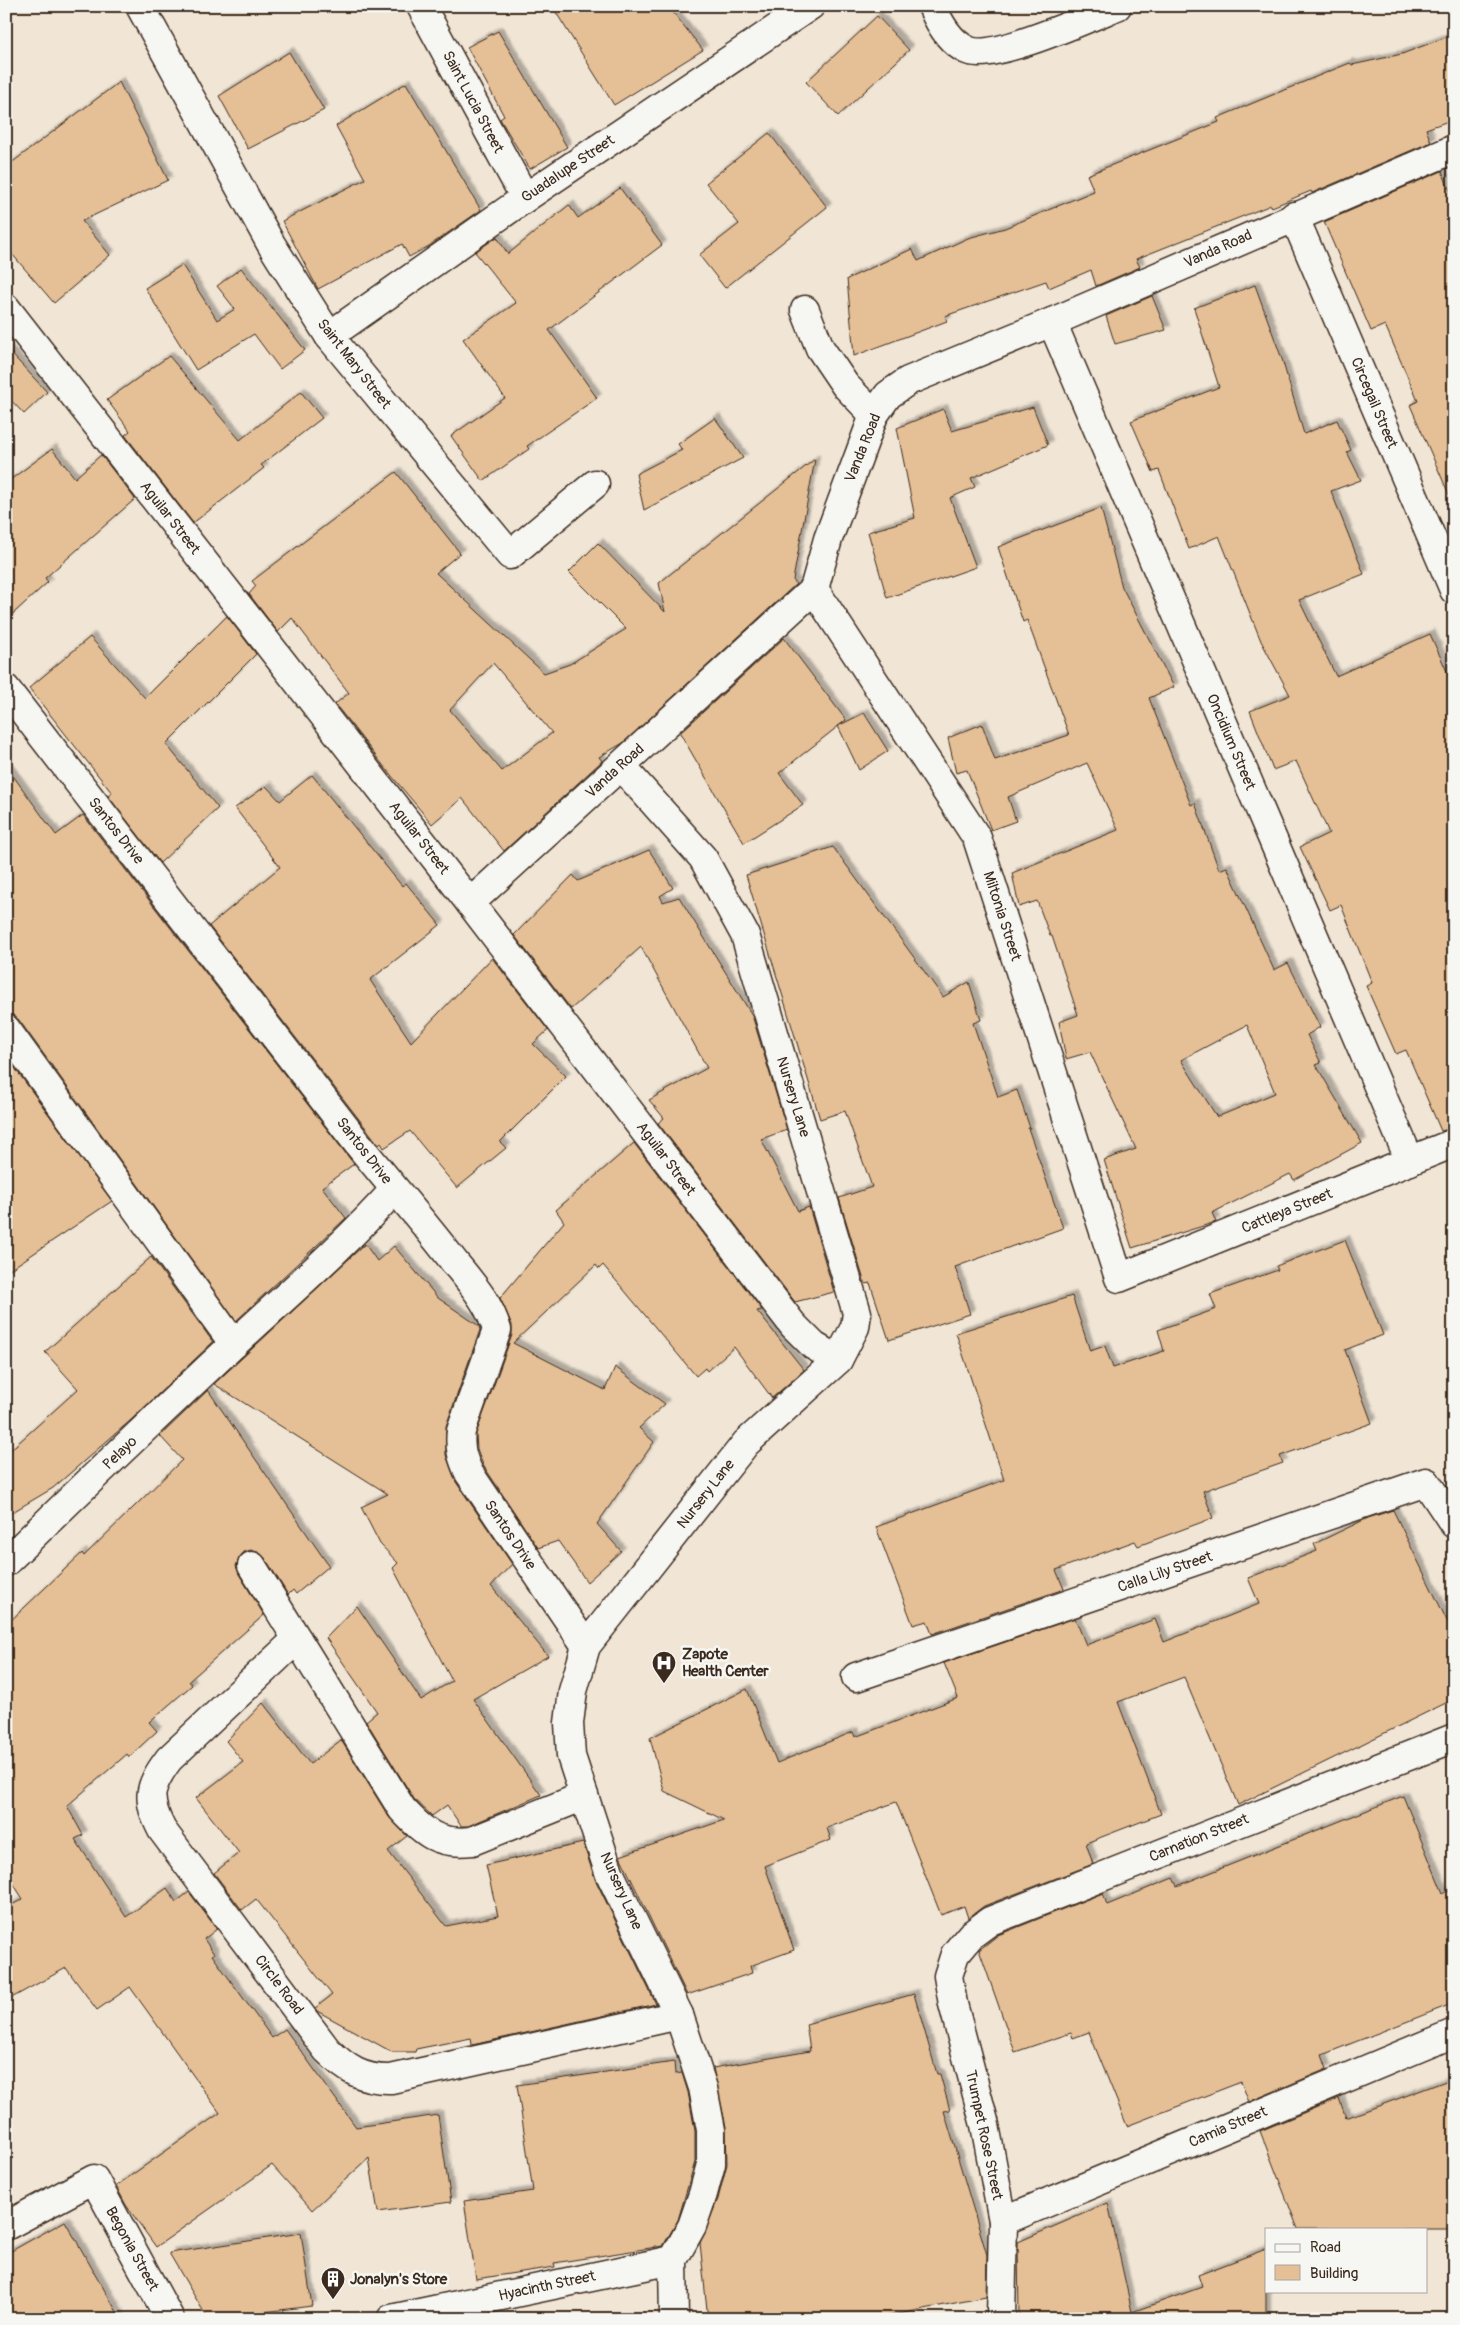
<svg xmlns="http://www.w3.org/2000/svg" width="1460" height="2325" viewBox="0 0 1460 2325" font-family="Pangolin,sans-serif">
<defs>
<filter id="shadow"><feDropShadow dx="4.5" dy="-4.5" stdDeviation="1" flood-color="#0004"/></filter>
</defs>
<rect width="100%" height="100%" fill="#f1e6d6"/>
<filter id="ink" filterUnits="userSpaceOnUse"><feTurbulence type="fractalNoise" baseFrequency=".02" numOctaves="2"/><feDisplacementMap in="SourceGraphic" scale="10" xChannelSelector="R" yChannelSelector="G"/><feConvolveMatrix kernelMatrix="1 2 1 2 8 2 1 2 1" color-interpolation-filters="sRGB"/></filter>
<g filter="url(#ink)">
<g fill="#e5bf95" stroke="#3b2a1e" fill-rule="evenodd" filter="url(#shadow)">
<path d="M 552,6 L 668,6 L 703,50 L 614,105 Z"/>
<path d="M 877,16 L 909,50 L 838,116 L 806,82 Z"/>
<path d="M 498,31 L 567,147 L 530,169 L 500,119 L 504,116 L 467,47 Z"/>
<path d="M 1454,34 L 1454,119 L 1426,129 L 1431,142 L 1312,193 L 1311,191 L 1272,207 L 1271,205 L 1136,259 L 1140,267 L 1096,286 L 1091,270 L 1049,288 L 1046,281 L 945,316 L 947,321 L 854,356 L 847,279 L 912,249 L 918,261 L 968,238 L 1005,228 L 1094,191 L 1087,175 L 1219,122 L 1217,118 L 1335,69 L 1350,63 L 1352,65 L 1402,54 Z"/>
<path d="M 289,52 L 324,110 L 248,149 L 219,96 Z"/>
<path d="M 119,82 L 168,180 L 82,221 L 110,255 L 54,303 L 6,247 L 6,167 Z"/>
<path d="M 406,83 L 481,210 L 429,246 L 409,257 L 402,244 L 318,289 L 282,221 L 365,179 L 336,126 Z"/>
<path d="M 769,133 L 827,207 L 725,288 L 699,255 L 739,224 L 706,183 Z"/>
<path d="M 1442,171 L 1454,201 L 1454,506 L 1410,405 L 1418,401 L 1385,325 L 1371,331 L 1324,222 Z"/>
<path d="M 620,188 L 662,245 L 549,330 L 597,398 L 527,446 L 529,449 L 483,481 L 451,436 L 505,398 L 463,339 L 516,303 L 475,252 L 497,237 L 508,254 L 569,205 L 578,218 Z"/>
<path d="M 182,265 L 217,320 L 235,309 L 217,286 L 241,268 L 305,350 L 280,369 L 254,334 L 196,370 L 145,288 Z"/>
<path d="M 1255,285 L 1282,359 L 1304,434 L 1337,420 L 1351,450 L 1347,452 L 1361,480 L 1331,491 L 1364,574 L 1299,600 L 1336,676 L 1430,634 L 1454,687 L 1454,1128 L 1441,1131 L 1406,1050 L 1396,1054 L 1366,986 L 1372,983 L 1341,905 L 1330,910 L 1300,847 L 1329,833 L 1296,761 L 1273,770 L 1250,711 L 1290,695 L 1261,641 L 1219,536 L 1189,549 L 1159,470 L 1153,472 L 1131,421 L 1219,387 L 1194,308 Z"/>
<path d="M 1152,296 L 1166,330 L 1115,344 L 1106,316 Z"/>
<path d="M 6,348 L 47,392 L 24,414 L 6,395 Z"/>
<path d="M 169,356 L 240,440 L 301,392 L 322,418 L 261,465 L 264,468 L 193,523 L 125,435 L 130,431 L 107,400 Z"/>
<path d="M 1033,407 L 1048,445 L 971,478 L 975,487 L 950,498 L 976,567 L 887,598 L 868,532 L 915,518 L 897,428 L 943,409 L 952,431 Z"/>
<path d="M 715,418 L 743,458 L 644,510 L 636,474 L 682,450 L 678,444 Z"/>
<path d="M 52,449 L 75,478 L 101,455 L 135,499 L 45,578 L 48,582 L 6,620 L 6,483 Z"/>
<path d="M 815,459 L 793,580 L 796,584 L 623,743 L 599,757 L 602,761 L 504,851 L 462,798 L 432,824 L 386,769 L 335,704 L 349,693 L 292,618 L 278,632 L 249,594 L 256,586 L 252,581 L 396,472 L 460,553 L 436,573 L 544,673 L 570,664 L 626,629 L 569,572 L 598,543 L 665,612 L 659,583 ZM 493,663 L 552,733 L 502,771 L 450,710 Z"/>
<path d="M 1101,508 L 1122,587 L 1174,687 L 1149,698 L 1191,805 L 1195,803 L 1219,870 L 1227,867 L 1274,970 L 1288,963 L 1320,1027 L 1307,1035 L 1321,1063 L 1316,1065 L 1362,1143 L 1294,1180 L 1290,1174 L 1212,1213 L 1216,1222 L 1132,1248 L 1104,1160 L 1136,1149 L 1090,1052 L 1066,1059 L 1059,1022 L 1078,1015 L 1052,936 L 1050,936 L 1037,901 L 1019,907 L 1012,873 L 1118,830 L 1087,763 L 1008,797 L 1016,821 L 991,830 L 967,770 L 956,773 L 948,738 L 982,724 L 995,760 L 1069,735 L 1027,620 L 1023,622 L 998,547 ZM 1247,1025 L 1275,1093 L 1217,1117 L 1181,1060 Z"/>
<path d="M 227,616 L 256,654 L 166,744 L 218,808 L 160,863 L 108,796 L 112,793 L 29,688 L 90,637 L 145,698 Z"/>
<path d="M 784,638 L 846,720 L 779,773 L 803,805 L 744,843 L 680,733 Z"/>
<path d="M 864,713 L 888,751 L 859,770 L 838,726 Z"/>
<path d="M 6,766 L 56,835 L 83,815 L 354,1164 L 322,1187 L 346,1218 L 236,1321 L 19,1020 L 13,1015 L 6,1014 Z"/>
<path d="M 312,775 L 402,886 L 406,883 L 440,925 L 370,980 L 411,1042 L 492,958 L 548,1030 L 533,1044 L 566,1076 L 500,1142 L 506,1148 L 457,1188 L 410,1131 L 384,1148 L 381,1143 L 379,1145 L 209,926 L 280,867 L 235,808 L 266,786 L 280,801 Z"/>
<path d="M 833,847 L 943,997 L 969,982 L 981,1020 L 973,1023 L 998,1097 L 1017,1090 L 1030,1128 L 1028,1128 L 1063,1228 L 955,1267 L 970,1314 L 889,1340 L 870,1283 L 865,1284 L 839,1198 L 872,1187 L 845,1111 L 820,1119 L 746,875 Z"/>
<path d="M 649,850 L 673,888 L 660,896 L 663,902 L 679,897 L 752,1015 L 787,1130 L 761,1139 L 798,1211 L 809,1207 L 834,1292 L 795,1302 L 658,1123 L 664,1118 L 649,1100 L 707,1068 L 641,947 L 571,1009 L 514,935 L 573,875 L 578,881 Z"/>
<path d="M 6,1056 L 112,1201 L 6,1272 Z"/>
<path d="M 634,1143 L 762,1310 L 757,1311 L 804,1370 L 772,1398 L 734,1347 L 707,1371 L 705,1368 L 696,1376 L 603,1265 L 599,1269 L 596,1265 L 513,1343 L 605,1390 L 615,1367 L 665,1404 L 639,1428 L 654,1442 L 597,1524 L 621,1551 L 587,1582 L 558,1541 L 538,1548 L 483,1465 L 477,1449 L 476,1434 L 512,1335 L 512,1325 L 500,1298 L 564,1222 L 556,1210 Z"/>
<path d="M 1345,1240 L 1383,1335 L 1345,1350 L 1372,1423 L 1280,1456 L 1283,1463 L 1203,1491 L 1213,1518 L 1138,1546 L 1135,1541 L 1056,1570 L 1064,1589 L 932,1634 L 927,1621 L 913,1625 L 876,1527 L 1004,1480 L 956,1333 L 1072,1296 L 1090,1351 L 1105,1346 L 1113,1368 L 1164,1351 L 1158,1330 L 1216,1309 L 1210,1294 L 1278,1270 L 1276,1266 Z"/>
<path d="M 365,1244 L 377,1261 L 394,1246 L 438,1298 L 479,1326 L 480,1330 L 446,1426 L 446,1455 L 456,1482 L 512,1564 L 491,1586 L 548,1656 L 473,1699 L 541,1795 L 468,1826 L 461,1826 L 447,1805 L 432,1816 L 414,1799 L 366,1721 L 377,1712 L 326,1638 L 357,1606 L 421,1700 L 452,1681 L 393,1568 L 398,1563 L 380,1544 L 361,1507 L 388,1494 L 214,1384 Z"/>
<path d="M 151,1257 L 213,1342 L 131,1420 L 53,1488 L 6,1516 L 6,1454 L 78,1389 L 45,1352 Z"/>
<path d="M 208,1390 L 329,1566 L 296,1594 L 293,1590 L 288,1595 L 265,1558 L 260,1553 L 251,1550 L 244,1552 L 239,1558 L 236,1566 L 239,1574 L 264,1615 L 189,1681 L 192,1685 L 149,1722 L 157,1731 L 129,1757 L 127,1754 L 67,1806 L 83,1835 L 75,1839 L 126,1917 L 167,1888 L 176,1902 L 189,1892 L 217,1929 L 204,1939 L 214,1954 L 212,1955 L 272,2038 L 285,2029 L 356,2127 L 438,2115 L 451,2202 L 378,2212 L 369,2158 L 312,2210 L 272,2165 L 156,2247 L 126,2205 L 116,2186 L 220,2113 L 130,1987 L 97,2010 L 66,1968 L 6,2001 L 6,1908 L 23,1899 L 6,1872 L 6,1625 L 82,1553 L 84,1556 L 182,1460 L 160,1436 Z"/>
<path d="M 1393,1510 L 1454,1635 L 1454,1699 L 1238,1805 L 1184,1677 L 1118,1702 L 1161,1814 L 1086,1843 L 1093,1864 L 984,1906 L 968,1918 L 964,1906 L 941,1915 L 896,1802 L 827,1828 L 831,1840 L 765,1866 L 794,1950 L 750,1966 L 752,1973 L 687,1995 L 620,1856 L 724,1820 L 664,1791 L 650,1738 L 747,1689 L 777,1763 L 853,1732 L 855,1737 L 958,1698 L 944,1663 L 1075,1618 L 1086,1645 L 1155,1619 L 1164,1642 L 1259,1604 L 1248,1578 L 1317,1551 L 1314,1544 L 1368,1518 Z"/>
<path d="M 263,1703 L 310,1764 L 341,1740 L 389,1817 L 407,1836 L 388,1851 L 446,1926 L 498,1916 L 486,1865 L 583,1843 L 595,1879 L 656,2004 L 472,2045 L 471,2038 L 416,2049 L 415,2052 L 392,2052 L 317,2011 L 315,2008 L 332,1995 L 256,1899 L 242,1910 L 214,1873 L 239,1853 L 196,1798 L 243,1762 L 226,1741 Z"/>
<path d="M 1403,1796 L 1443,1893 L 1454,1889 L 1454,2003 L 1322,2055 L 1327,2069 L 1249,2102 L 1241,2082 L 1127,2126 L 1089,2032 L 1073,2038 L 1071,2033 L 1015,2052 L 979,1950 L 998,1935 L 1103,1893 L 1107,1905 L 1173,1878 L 1177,1886 Z"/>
<path d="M 914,1994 L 937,2074 L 940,2074 L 950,2110 L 944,2111 L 987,2255 L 986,2297 L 873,2319 L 859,2319 L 858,2316 L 822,2319 L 708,2319 L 700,2243 L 718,2199 L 727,2164 L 726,2127 L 713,2068 L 810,2051 L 806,2024 Z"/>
<path d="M 674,2062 L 675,2074 L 682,2073 L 688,2092 L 695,2131 L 695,2162 L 678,2220 L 663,2246 L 554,2263 L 555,2267 L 476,2279 L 464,2201 L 533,2191 L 517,2085 Z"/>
<path d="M 1454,2078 L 1454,2229 L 1298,2229 L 1260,2131 L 1339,2098 L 1346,2118 Z"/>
<path d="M 1108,2203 L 1132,2312 L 1202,2287 L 1198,2275 L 1266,2249 L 1266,2319 L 1019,2319 L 1018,2242 Z"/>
<path d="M 65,2221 L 121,2319 L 6,2319 L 6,2254 Z"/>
<path d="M 301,2233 L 312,2306 L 208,2319 L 169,2253 Z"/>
</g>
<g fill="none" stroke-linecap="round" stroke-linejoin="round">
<defs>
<g id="street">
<path d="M 140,6 L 271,244 L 329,336 L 510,555 L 595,484"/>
<path d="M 421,6 L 525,198"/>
<path d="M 932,6 C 939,23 950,42 967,50 C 991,62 1090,17 1117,6"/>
<path d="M 1294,216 L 1454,590"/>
<path d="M 6,308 L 470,903 L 793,1325 L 814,1346 L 838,1360"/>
<path d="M 805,310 L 820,348 L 845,385 L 874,415"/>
<path d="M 1052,322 L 1410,1161"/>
<path d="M 329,336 L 525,198 L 810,6"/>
<path d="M 814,589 L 977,838 L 1119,1278 L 1454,1143"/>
<path d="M 6,689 L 358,1144 C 390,1184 424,1222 455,1263 C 472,1284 490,1304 497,1330 L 461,1431 C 459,1447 462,1458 469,1473 L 586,1646"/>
<path d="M 621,766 L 703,858 L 745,935 L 857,1313 L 855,1327 L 838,1360 L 746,1443 L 586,1646 L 573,1691 L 569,1723 L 571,1756 L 609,1872 L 679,2015 L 703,2088 L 711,2130 L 711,2164 L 703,2194 L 692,2226 L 673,2260 L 674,2319"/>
<path d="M 470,903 L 814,589 L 828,539 L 874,415 L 888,395 L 908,381 L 1052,322 L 1454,149"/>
<path d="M 6,1029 L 234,1344"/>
<path d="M 6,1562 C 81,1489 157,1416 233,1345 C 288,1294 344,1246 394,1190"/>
<path d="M 252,1566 L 402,1809 C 424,1833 438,1845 472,1841 L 584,1796"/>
<path d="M 297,1639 L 169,1759 C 148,1787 146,1799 162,1830 L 327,2050 C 346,2069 363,2080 391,2079 L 679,2015"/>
<path d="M 856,1677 L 1426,1482 L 1454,1524"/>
<path d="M 1003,2221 L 1454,2033"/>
<path d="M 6,2226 L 94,2179 L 170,2319"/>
<path d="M 391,2319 L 673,2260"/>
<path d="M 1001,2319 L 1003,2221 L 985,2125 L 953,2004 L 948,1976 L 955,1954 L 971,1935 L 990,1921 L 1454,1738"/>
</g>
</defs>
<use href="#street" stroke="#3b2a1e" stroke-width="31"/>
<use href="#street" stroke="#f6f6f2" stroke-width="28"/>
</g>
</g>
<defs>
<symbol id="hospital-pin" viewBox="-11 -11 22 30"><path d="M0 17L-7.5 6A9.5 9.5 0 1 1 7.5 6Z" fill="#3b2a1e" stroke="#f6f6f2"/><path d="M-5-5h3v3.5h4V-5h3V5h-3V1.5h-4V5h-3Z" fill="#fff"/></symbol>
<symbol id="building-pin" viewBox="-11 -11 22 30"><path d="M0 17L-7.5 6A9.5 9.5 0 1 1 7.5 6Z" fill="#3b2a1e" stroke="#f6f6f2"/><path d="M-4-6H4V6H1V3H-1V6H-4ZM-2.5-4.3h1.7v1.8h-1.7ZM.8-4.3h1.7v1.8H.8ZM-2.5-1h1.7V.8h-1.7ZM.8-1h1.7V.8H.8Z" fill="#fff"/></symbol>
</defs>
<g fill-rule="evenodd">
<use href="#hospital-pin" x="650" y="1649" width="28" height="38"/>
<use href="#building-pin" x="319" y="2265" width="28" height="38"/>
</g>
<g text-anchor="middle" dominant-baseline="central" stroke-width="5" stroke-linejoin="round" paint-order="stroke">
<g font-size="15" fill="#3b2a1e" stroke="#f6f6f2">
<text transform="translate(473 102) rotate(62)">Saint Lucia Street</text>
<text transform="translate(568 169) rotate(-34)">Guadalupe Street</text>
<text transform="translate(1218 249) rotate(-24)">Vanda Road</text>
<text transform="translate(354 364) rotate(52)">Saint Mary Street</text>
<text transform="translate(1374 403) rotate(67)">Circegail Street</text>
<text transform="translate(863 448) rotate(-68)">Vanda Road</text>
<text transform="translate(170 518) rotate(52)">Aguilar Street</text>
<text transform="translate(1231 742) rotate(67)">Oncidium Street</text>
<text transform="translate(615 771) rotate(-42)">Vanda Road</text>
<text transform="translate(116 831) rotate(52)">Santos Drive</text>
<text transform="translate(419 838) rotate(52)">Aguilar Street</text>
<text transform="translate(1002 916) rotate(72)">Miltonia Street</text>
<text transform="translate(793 1097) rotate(73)">Nursery Lane</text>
<text transform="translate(364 1151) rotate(52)">Santos Drive</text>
<text transform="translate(666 1159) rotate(53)">Aguilar Street</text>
<text transform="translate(1287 1211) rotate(-22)">Cattleya Street</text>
<text transform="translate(120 1453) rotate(-44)">Pelayo</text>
<text transform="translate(706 1494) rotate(-52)">Nursery Lane</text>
<text transform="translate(510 1535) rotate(56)">Santos Drive</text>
<text transform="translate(1165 1572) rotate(-19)">Calla Lily Street</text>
<text transform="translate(1199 1838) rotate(-22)">Carnation Street</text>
<text transform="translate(621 1891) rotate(66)">Nursery Lane</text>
<text transform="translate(279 1985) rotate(53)">Circle Road</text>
<text transform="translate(1228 2127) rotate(-23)">Camia Street</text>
<text transform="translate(984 2135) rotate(78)">Trumpet Rose Street</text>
<text transform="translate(132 2249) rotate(61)">Begonia Street</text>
<text transform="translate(547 2286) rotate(-12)">Hyacinth Street</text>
</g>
<g font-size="15" font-weight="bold" fill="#3b2a1e" stroke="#f6f6f2" text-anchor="start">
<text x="682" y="1654">Zapote<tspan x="682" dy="17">Health Center</tspan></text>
<text x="350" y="2279">Jonalyn's Store</text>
</g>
</g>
<rect width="1460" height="2325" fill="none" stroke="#f6f6f2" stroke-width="25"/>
<rect x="12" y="12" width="1435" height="2300" fill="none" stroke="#3b2a1e" stroke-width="2" filter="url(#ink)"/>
<rect x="1265" y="2228" width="162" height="65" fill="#f6f6f2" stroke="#aba49d"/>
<rect x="1275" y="2244" width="25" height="8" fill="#f6f6f2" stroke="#aba49d"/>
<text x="1310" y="2252" font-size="15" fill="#3b2a1e">Road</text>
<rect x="1275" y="2265" width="25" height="15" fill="#e5bf95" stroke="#aba49d"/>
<text x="1310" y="2278" font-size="15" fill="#3b2a1e">Building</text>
</svg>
